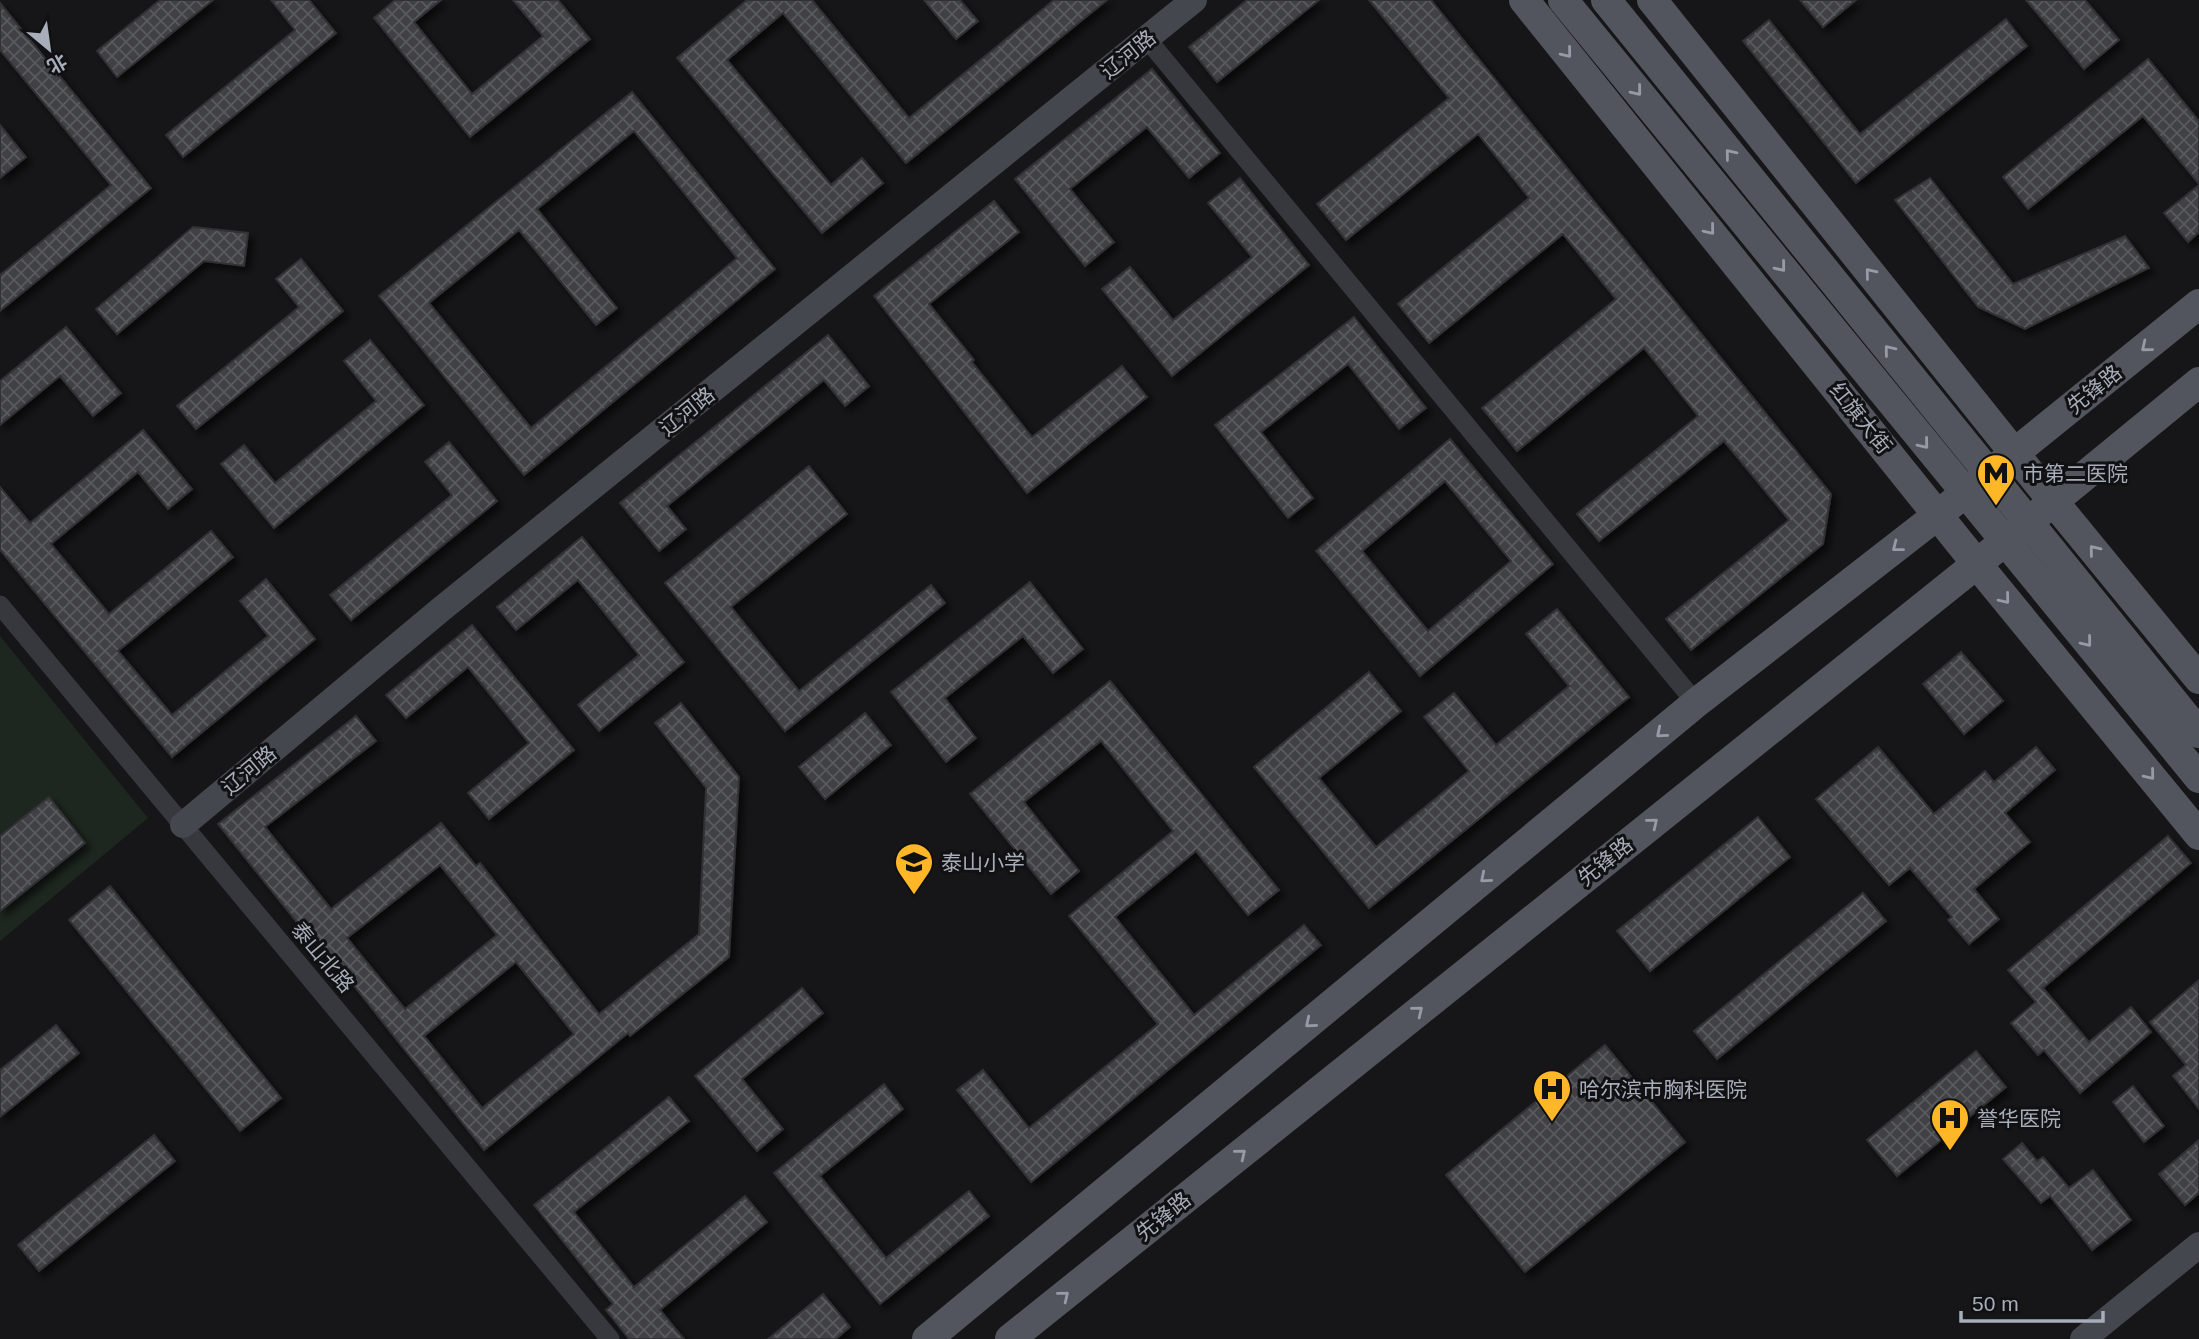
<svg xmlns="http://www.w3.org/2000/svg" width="2199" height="1339" viewBox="0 0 2199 1339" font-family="Helvetica,'Noto Sans SC',sans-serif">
<defs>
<pattern id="building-cross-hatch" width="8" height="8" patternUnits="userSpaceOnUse" patternTransform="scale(1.75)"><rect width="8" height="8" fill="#404145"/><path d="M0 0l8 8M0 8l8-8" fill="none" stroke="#595a5e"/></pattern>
<filter id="shadow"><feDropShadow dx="5" dy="5" stdDeviation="3.5" flood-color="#0009"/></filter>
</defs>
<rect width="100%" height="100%" fill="#161618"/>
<path fill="#1e271f" d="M 0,636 L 148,818 L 0,941 Z"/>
<g fill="url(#building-cross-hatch)" stroke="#303034" stroke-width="2" fill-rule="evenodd" filter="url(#shadow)">
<path d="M 160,0 L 213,0 L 117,77 L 97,51 Z"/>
<path d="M 271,0 L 309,0 L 336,33 L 183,157 L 166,135 L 295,30 Z"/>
<path d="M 395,0 L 441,0 L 414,22 L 472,94 L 543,36 L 513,0 L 558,0 L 590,39 L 470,137 L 374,18 Z"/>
<path d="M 747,0 L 812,0 L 909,118 L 1054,0 L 1107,0 L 906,163 L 783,13 L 727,60 L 831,185 L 862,158 L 883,183 L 822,233 L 677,58 Z"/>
<path d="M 924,0 L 960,0 L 978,21 L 956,39 Z"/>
<path d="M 1247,0 L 1319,0 L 1217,82 L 1189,47 Z"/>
<path d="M 1369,0 L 1431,0 L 1831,494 L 1823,544 L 1691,650 L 1666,619 L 1789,520 L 1724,441 L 1599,541 L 1577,514 L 1698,416 L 1644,348 L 1517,451 L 1482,408 L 1616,299 L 1563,234 L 1429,343 L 1398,304 L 1529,198 L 1478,134 L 1346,240 L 1317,204 L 1449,98 Z"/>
<path d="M 1800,0 L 1856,0 L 1823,27 Z"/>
<path d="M 2026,0 L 2085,0 L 2119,40 L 2084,69 Z"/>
<path d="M 0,3 L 151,188 L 0,311 L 0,275 L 111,185 L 0,50 Z"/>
<path d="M 2006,19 L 2027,46 L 1856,183 L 1743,41 L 1769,20 L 1860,134 Z"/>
<path d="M 2148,59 L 2199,121 L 2199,184 L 2143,116 L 2028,209 L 2003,177 Z"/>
<path d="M 1152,69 L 1220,153 L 1189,178 L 1147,127 L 1070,189 L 1114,242 L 1085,266 L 1015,179 Z"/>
<path d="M 632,92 L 775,269 L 524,475 L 379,296 ZM 634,131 L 737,258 L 531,428 L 429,303 L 519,230 L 596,325 L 617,308 L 537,209 Z"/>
<path d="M 0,125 L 26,157 L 0,178 Z"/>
<path d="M 1240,178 L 1309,265 L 1172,376 L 1102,289 L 1130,267 L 1173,320 L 1252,257 L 1208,203 Z"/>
<path d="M 1930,178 L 2013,284 L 2125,236 L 2149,268 L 2025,329 L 1978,307 L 1895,200 Z"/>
<path d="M 2199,185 L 2199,232 L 2188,242 L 2164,213 Z"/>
<path d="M 994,201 L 1019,232 L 929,304 L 974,360 L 972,362 L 1032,437 L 1122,366 L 1147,397 L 1027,493 L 874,296 Z"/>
<path d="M 193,227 L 248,233 L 244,266 L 204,261 L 117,334 L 96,309 Z"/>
<path d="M 301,259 L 343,311 L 196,429 L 177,406 L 299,307 L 276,279 Z"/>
<path d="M 1354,317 L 1426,408 L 1399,429 L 1348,364 L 1261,432 L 1313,498 L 1288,518 L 1215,425 Z"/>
<path d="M 66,327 L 121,393 L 93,416 L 60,376 L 0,425 L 0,381 Z"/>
<path d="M 828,335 L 869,386 L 845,406 L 824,380 L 667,506 L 686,529 L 659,551 L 620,503 Z"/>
<path d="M 370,340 L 424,405 L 274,528 L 221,464 L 244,445 L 275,483 L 376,401 L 344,361 Z"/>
<path d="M 143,430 L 192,489 L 168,509 L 138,472 L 51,544 L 109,614 L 211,531 L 233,557 L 118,651 L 172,715 L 268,636 L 240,601 L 266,579 L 315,639 L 172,757 L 0,550 L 0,487 L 30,523 Z"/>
<path d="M 1450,439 L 1553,564 L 1420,676 L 1316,551 ZM 1445,481 L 1511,561 L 1428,631 L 1362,551 Z"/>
<path d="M 449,442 L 497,501 L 351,620 L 330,595 L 452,495 L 425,462 Z"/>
<path d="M 809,466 L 847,514 L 731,607 L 799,691 L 931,585 L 945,603 L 785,731 L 665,583 Z"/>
<path d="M 582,537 L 684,662 L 599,731 L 578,705 L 639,655 L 578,580 L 516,630 L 497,607 Z"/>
<path d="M 1030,582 L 1083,649 L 1053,673 L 1023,636 L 945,698 L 976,738 L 946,762 L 891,692 Z"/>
<path d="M 1557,609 L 1629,697 L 1369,908 L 1254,767 L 1369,672 L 1401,711 L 1319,778 L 1376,847 L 1469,771 L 1424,717 L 1454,693 L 1496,745 L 1569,686 L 1526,634 Z"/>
<path d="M 472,625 L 574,750 L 489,819 L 468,793 L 529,743 L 468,667 L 406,718 L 386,695 Z"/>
<path d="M 1961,652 L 2003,701 L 1964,734 L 1923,684 Z"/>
<path d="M 1110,681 L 1279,890 L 1248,915 L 1196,851 L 1115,917 L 1194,1015 L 1304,925 L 1321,945 L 1031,1182 L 957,1090 L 983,1070 L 1029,1128 L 1158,1024 L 1069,916 L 1173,831 L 1101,741 L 1024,802 L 1079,871 L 1051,894 L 970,794 Z"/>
<path d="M 681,703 L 739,777 L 729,957 L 630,1036 L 628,1033 L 484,1150 L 328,953 L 324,956 L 218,824 L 356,716 L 376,741 L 265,827 L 331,909 L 441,823 L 476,866 L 480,863 L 599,1014 L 699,934 L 706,788 L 655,723 ZM 440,865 L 497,935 L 405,1009 L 347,938 ZM 516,962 L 574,1034 L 482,1108 L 424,1036 Z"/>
<path d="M 865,713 L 891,745 L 825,799 L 799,767 Z"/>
<path d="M 1878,747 L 1934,814 L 1985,771 L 1994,782 L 2036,747 L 2055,770 L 2005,813 L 2030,842 L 1974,889 L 1999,919 L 1969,944 L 1948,920 L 1952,917 L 1910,868 L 1889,885 L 1816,799 Z"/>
<path d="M 49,797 L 85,843 L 0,911 L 0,836 Z"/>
<path d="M 1758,817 L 1790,857 L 1650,971 L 1617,931 Z"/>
<path d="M 2168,836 L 2191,863 L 2043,988 L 2089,1042 L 2131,1007 L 2151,1032 L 2080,1093 L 2044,1050 L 2038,1055 L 2011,1023 L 2036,1002 L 2008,970 Z"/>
<path d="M 110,886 L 281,1098 L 240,1131 L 69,920 Z"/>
<path d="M 1863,893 L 1886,921 L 1717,1059 L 1694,1031 Z"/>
<path d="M 2199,980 L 2199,1109 L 2173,1076 L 2186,1065 L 2150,1022 Z"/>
<path d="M 802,988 L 823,1013 L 742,1079 L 783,1129 L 757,1151 L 695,1076 Z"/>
<path d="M 56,1025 L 79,1053 L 0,1117 L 0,1070 Z"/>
<path d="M 1605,1045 L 1685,1142 L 1525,1272 L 1446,1175 Z"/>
<path d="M 1976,1051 L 2006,1087 L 1897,1176 L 1867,1140 Z"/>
<path d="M 884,1084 L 903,1109 L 820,1176 L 886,1258 L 969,1191 L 989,1216 L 880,1304 L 774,1173 Z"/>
<path d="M 2133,1086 L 2164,1126 L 2144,1142 L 2113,1102 Z"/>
<path d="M 669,1097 L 689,1121 L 574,1212 L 634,1287 L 745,1196 L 767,1222 L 660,1310 L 684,1339 L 629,1339 L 606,1310 L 613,1304 L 534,1205 Z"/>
<path d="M 154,1135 L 175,1161 L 39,1271 L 18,1245 Z"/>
<path d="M 2199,1140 L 2199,1193 L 2185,1205 L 2159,1174 Z"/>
<path d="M 2022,1143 L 2037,1161 L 2043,1157 L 2069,1188 L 2093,1170 L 2131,1220 L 2092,1250 L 2050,1196 L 2041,1203 L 2003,1159 Z"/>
<path d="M 823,1294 L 850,1327 L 836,1339 L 768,1339 Z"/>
</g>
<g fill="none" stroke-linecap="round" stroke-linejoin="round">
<g stroke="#37383e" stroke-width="19">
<path d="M 1147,39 L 1696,703"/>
<path d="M 0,605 L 610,1339"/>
</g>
<g stroke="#45474e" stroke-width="26">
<path d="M 183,825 L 439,611 L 1194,0"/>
<path d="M 2083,1339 L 2199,1245"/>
</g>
<g stroke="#52555d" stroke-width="30">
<path d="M 1524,0 L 1976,563 L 2199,835"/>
<path d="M 1563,0 L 2199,778"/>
<path d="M 1606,0 L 2199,733"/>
<path d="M 1652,0 L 2035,479 L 2199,679"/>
<path d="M 927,1339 L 1696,703 L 1939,514 L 2199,304"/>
<path d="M 1010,1339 L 2004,542 L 2199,382"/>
</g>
</g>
<defs><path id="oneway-chevron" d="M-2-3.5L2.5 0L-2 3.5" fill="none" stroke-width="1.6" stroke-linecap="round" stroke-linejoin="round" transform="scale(1.75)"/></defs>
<g stroke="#969ba7">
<use href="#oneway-chevron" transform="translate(1567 53) rotate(51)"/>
<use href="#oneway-chevron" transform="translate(1637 91) rotate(51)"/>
<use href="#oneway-chevron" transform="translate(1730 154) rotate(-129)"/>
<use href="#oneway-chevron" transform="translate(1710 230) rotate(51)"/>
<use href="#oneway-chevron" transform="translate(1781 267) rotate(51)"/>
<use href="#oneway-chevron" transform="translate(1870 273) rotate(-129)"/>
<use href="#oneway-chevron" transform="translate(2146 347) rotate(141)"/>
<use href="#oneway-chevron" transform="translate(1889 350) rotate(-129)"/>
<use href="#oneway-chevron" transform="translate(1924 444) rotate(51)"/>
<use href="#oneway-chevron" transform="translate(1897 547) rotate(142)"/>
<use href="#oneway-chevron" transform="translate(2094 550) rotate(-129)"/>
<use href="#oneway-chevron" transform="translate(2005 599) rotate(51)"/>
<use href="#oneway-chevron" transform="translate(2087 642) rotate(51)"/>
<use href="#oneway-chevron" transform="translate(1661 733) rotate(140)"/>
<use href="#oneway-chevron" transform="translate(2150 775) rotate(51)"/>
<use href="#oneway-chevron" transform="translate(1653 823) rotate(-39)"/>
<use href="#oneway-chevron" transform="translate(1485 878) rotate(140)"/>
<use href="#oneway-chevron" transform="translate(1418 1011) rotate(-39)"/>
<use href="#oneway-chevron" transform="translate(1310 1023) rotate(140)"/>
<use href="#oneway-chevron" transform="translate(1241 1154) rotate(-39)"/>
<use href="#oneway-chevron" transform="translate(1064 1296) rotate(-39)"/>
</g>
<defs>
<symbol id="metro-pin" viewBox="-11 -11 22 30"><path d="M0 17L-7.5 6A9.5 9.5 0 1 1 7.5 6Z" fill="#ffb727" stroke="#111113"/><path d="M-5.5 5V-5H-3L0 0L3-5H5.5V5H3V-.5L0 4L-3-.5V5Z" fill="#111"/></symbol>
<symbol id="school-pin" viewBox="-11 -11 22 30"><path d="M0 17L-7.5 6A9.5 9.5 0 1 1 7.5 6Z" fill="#ffb727" stroke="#111113"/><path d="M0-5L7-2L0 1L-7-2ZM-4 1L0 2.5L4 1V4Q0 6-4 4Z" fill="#111"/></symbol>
<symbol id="hospital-pin" viewBox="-11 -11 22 30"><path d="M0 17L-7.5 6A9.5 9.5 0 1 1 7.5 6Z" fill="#ffb727" stroke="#111113"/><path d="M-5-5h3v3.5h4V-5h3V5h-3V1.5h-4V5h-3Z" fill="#111"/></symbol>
</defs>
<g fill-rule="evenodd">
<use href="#metro-pin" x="1974" y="451" width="44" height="60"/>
<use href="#school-pin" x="892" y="840" width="44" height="60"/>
<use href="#hospital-pin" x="1530" y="1067" width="44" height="60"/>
<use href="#hospital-pin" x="1928" y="1096" width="44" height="60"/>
</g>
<g text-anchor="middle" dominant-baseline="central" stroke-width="6" stroke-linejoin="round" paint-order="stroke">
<g font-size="21" fill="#a7adb9" stroke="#111113">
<text transform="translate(1128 54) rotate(-39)">辽河路</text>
<text transform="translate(2094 389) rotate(-39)">先锋路</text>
<text transform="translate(687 411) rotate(-39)">辽河路</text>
<text transform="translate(1861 418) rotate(51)">红旗大街</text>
<text transform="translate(249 770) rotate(-40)">辽河路</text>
<text transform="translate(1605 861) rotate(-39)">先锋路</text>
<text transform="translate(323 957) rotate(50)">泰山北路</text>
<text transform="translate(1163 1216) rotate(-39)">先锋路</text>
</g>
<g font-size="21" fill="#a7adb9" stroke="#111113" text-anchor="start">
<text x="2023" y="473">市第二医院</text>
<text x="941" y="862">泰山小学</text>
<text x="1579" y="1089">哈尔滨市胸科医院</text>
<text x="1977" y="1118">誉华医院</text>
</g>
</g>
<g transform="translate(49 49) rotate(151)" stroke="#111113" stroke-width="5" paint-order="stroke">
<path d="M0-5L12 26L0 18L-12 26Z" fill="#a7adb9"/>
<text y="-10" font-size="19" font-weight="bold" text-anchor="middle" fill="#a7adb9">北</text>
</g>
<path d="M1961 1311v10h142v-10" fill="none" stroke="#a7adb9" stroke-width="3.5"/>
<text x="1972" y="1311" font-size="21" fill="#a7adb9" stroke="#111113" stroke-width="5" paint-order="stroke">50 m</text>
</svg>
